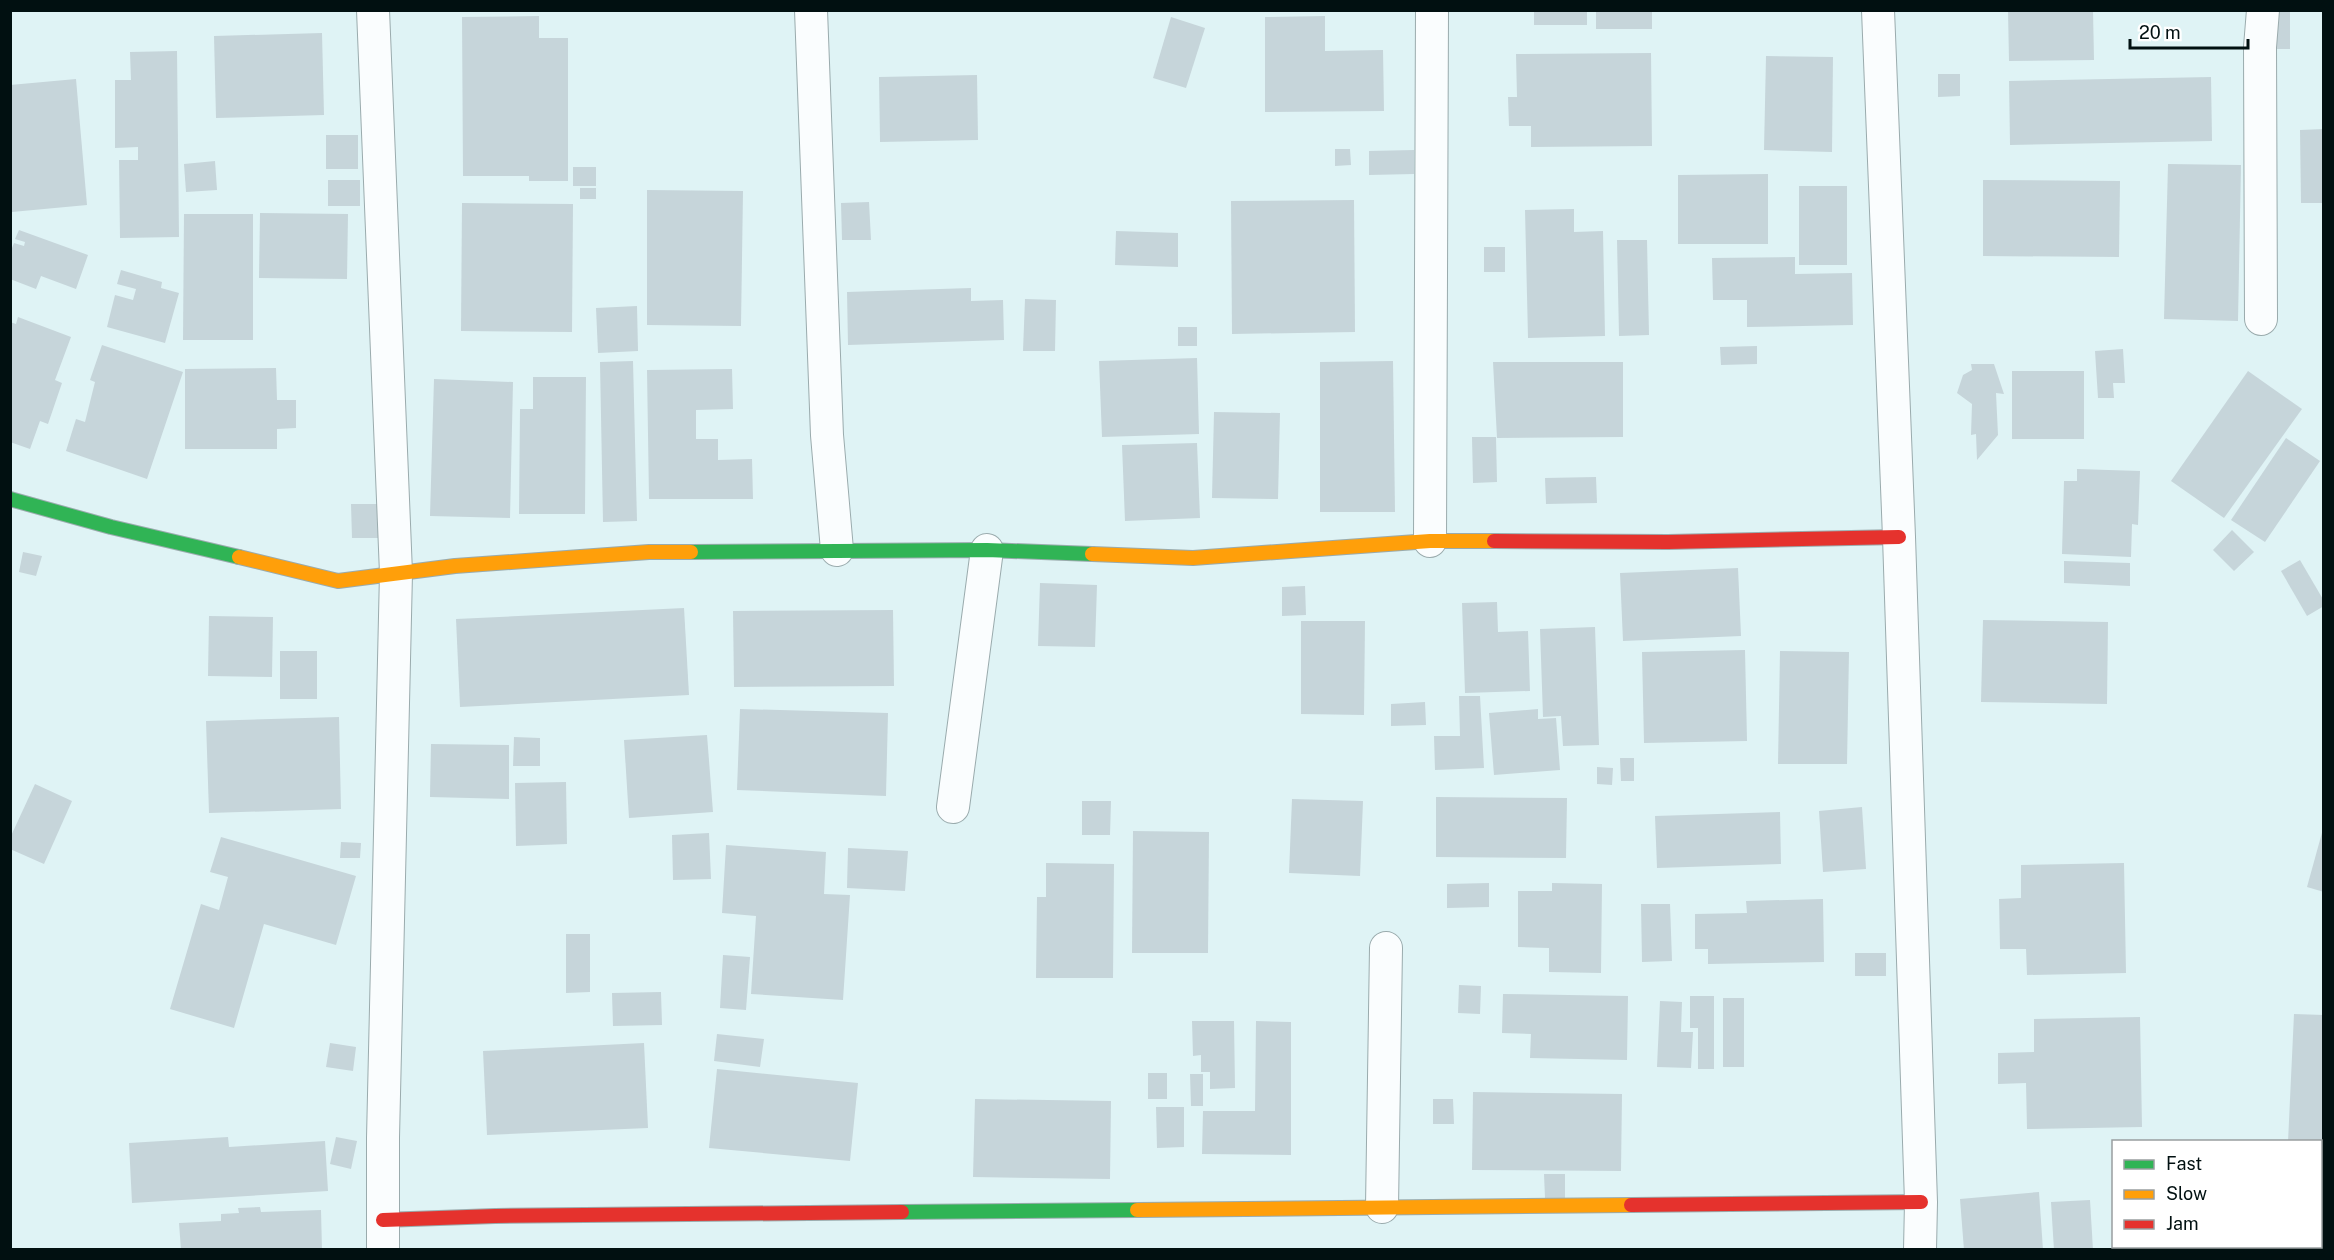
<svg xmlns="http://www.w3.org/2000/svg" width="2334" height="1260" viewBox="0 0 2334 1260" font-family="'Public Sans',sans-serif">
<rect width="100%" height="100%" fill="#dff3f5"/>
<g fill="#c6d5da">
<rect x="1534" y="10" width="53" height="15"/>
<rect x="1596" y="10" width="56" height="19"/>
<path d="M 2008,10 L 2093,10 L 2094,60 L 2009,61 Z"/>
<rect x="2273" y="10" width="17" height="39"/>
<path d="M 539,16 L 539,38 L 568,38 L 568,181 L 529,181 L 529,176 L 463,176 L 462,17 Z"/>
<path d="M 1325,16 L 1325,51 L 1383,50 L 1384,111 L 1265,112 L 1265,17 Z"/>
<path d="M 1171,17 L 1205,28 L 1186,88 L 1153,78 Z"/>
<path d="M 322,33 L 324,115 L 216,118 L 214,36 Z"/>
<path d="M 177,51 L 179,237 L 120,238 L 119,160 L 138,160 L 138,147 L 115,148 L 115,80 L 131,80 L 130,52 Z"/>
<path d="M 1651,53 L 1652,146 L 1531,147 L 1531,126 L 1509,126 L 1508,97 L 1517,97 L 1516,54 Z"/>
<path d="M 1766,56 L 1833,57 L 1832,152 L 1764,150 Z"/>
<path d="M 1938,74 L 1960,74 L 1960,96 L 1938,97 Z"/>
<path d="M 977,75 L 978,140 L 880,142 L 879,77 Z"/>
<path d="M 2211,77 L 2212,141 L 2010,145 L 2009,81 Z"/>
<path d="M 76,79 L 87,205 L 12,212 L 10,85 Z"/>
<path d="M 2324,129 L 2324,203 L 2301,203 L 2300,130 Z"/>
<rect x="326" y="135" width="32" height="34"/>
<path d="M 1335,149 L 1350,149 L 1351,165 L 1335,166 Z"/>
<path d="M 1414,150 L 1414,174 L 1369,175 L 1369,151 Z"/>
<path d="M 215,161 L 217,190 L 186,192 L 184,164 Z"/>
<path d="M 2168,164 L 2241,165 L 2238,321 L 2164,319 Z"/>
<rect x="573" y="167" width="23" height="19"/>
<path d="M 1768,174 L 1768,244 L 1678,244 L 1678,175 Z"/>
<rect x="328" y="180" width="32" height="26"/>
<path d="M 1983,180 L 2120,181 L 2119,257 L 1983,256 Z"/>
<rect x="1799" y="186" width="48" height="79"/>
<rect x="580" y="188" width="16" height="11"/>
<path d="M 647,190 L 743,191 L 741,326 L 647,325 Z"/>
<path d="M 1354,200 L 1355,332 L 1232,334 L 1231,201 Z"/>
<path d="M 869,202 L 871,240 L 842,240 L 841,203 Z"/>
<path d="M 462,203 L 573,204 L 572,332 L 461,331 Z"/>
<path d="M 1574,209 L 1574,232 L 1603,231 L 1605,336 L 1528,338 L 1525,210 Z"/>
<path d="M 260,213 L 348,214 L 347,279 L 259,278 Z"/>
<path d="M 184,214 L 253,214 L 253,340 L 183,340 Z"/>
<path d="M 19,230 L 88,255 L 76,289 L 41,276 L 36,289 L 10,279 L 10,253 L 14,243 L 24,246 L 25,242 L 15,239 Z"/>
<path d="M 1116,231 L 1178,233 L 1178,267 L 1115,265 Z"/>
<path d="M 1617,240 L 1647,240 L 1649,335 L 1619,336 Z"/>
<rect x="1484" y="247" width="21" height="25"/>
<path d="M 1795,257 L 1795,274 L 1852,273 L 1853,325 L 1747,327 L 1747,300 L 1713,300 L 1712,258 Z"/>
<path d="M 121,270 L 162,282 L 161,288 L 179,293 L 165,343 L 107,327 L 115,295 L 133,300 L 136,289 L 117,284 Z"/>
<path d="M 971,288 L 971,301 L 1003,300 L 1004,340 L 848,345 L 847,292 Z"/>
<path d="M 1025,299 L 1056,300 L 1055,351 L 1023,351 Z"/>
<path d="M 637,306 L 638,351 L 598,353 L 596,308 Z"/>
<path d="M 18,317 L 71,337 L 55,380 L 62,383 L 48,424 L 40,421 L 30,449 L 10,442 L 10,322 L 16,324 Z"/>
<rect x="1178" y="327" width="19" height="19"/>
<path d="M 102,345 L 183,372 L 147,479 L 66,451 L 76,419 L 85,422 L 95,382 L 90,380 Z"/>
<path d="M 1757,346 L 1757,364 L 1721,365 L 1720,347 Z"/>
<path d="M 2123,349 L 2125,383 L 2113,383 L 2114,398 L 2098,398 L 2095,351 Z"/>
<path d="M 1197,358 L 1199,434 L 1102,437 L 1099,361 Z"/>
<path d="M 633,361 L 637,521 L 603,522 L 600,362 Z"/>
<path d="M 1393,361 L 1395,512 L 1320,512 L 1320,362 Z"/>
<path d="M 1493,362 L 1623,362 L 1623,437 L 1497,438 Z"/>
<path d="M 1971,364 L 1994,364 L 2004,394 L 1996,393 L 1998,435 L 1977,460 L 1976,434 L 1971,435 L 1972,404 L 1957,393 L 1963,375 L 1972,370 Z"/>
<path d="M 276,368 L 277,400 L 296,400 L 296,428 L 277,429 L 277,449 L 185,449 L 185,369 Z"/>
<path d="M 732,369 L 733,409 L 696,410 L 696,439 L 718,439 L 718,460 L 752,459 L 753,499 L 649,499 L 647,370 Z"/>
<rect x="2012" y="371" width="72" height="68"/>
<path d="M 2248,371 L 2302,409 L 2224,518 L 2171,481 Z"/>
<path d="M 533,377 L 586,377 L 585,514 L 519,514 L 520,409 L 533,409 Z"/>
<path d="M 434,379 L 513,382 L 510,518 L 430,516 Z"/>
<path d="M 1214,412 L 1280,413 L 1278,499 L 1212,498 Z"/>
<path d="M 1472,437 L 1496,437 L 1497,482 L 1473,483 Z"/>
<path d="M 2286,438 L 2320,461 L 2265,542 L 2231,520 Z"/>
<path d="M 1197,443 L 1200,518 L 1125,521 L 1122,445 Z"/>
<path d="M 2077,469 L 2140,471 L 2138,525 L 2132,524 L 2131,557 L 2062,554 L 2064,481 L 2077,481 Z"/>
<path d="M 1596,477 L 1597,503 L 1546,504 L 1545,478 Z"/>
<path d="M 351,504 L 377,504 L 378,538 L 352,538 Z"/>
<path d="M 2232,530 L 2254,552 L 2234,571 L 2213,550 Z"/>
<path d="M 23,552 L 42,556 L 36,576 L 19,572 Z"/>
<path d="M 2300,560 L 2324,601 L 2324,606 L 2307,616 L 2281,571 Z"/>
<path d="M 2064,561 L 2130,563 L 2130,586 L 2064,583 Z"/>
<path d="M 1738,568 L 1741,636 L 1623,641 L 1620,573 Z"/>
<path d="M 1040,583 L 1097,585 L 1095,647 L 1038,646 Z"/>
<path d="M 1305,586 L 1306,615 L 1282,616 L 1282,587 Z"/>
<path d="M 1497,602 L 1498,632 L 1528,631 L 1530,691 L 1465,693 L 1462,603 Z"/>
<path d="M 684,608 L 689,695 L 460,707 L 456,619 Z"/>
<path d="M 893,610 L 894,686 L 734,687 L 733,611 Z"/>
<path d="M 209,616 L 273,617 L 272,677 L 208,676 Z"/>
<path d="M 1983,620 L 2108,622 L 2107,704 L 1981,702 Z"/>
<path d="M 1301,621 L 1365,621 L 1364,715 L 1301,714 Z"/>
<path d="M 1595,627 L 1599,745 L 1563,746 L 1561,716 L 1543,717 L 1540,629 Z"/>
<path d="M 1745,650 L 1747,741 L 1644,743 L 1642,652 Z"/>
<rect x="280" y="651" width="37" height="48"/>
<path d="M 1780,651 L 1849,652 L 1847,764 L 1778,764 Z"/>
<path d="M 1459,696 L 1480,696 L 1484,768 L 1435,770 L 1434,736 L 1460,736 Z"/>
<path d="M 1425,702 L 1426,725 L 1391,726 L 1391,704 Z"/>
<path d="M 740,709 L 888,713 L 886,796 L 737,790 Z"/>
<path d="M 1538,709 L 1538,719 L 1556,718 L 1560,770 L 1494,775 L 1489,713 Z"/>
<path d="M 339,717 L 341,809 L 209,813 L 206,721 Z"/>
<path d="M 707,735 L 713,812 L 629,818 L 624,740 Z"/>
<path d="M 514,737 L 540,738 L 540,766 L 513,766 Z"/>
<path d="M 431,744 L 509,745 L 509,799 L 430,797 Z"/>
<path d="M 1620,758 L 1634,758 L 1634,781 L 1621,781 Z"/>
<path d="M 1597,767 L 1613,768 L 1612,785 L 1597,784 Z"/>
<path d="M 566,782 L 567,844 L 516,846 L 515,783 Z"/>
<path d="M 35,784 L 72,801 L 44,864 L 10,849 L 10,838 Z"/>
<path d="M 1436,797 L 1567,798 L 1566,858 L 1436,857 Z"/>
<path d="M 1292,799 L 1363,801 L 1360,876 L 1289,873 Z"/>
<path d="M 1082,801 L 1111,801 L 1110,835 L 1082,835 Z"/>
<path d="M 1862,807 L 1866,869 L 1823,872 L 1819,811 Z"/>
<path d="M 1780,812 L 1781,864 L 1657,868 L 1655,816 Z"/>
<path d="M 2323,829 L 2324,829 L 2324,892 L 2307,887 Z"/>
<path d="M 1133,831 L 1209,832 L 1208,953 L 1132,953 Z"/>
<path d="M 709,833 L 711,879 L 673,880 L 672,835 Z"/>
<path d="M 221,837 L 356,876 L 336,945 L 264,924 L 234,1028 L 170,1009 L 201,904 L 219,910 L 228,877 L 210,872 Z"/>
<path d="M 341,842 L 361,843 L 360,858 L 340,858 Z"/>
<path d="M 726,845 L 826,852 L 824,894 L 850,895 L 843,1000 L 751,994 L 756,916 L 722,913 Z"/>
<path d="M 848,848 L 908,851 L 905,891 L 847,888 Z"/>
<path d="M 1046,863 L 1114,864 L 1113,978 L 1036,978 L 1037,897 L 1046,897 Z"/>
<path d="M 2124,863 L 2126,973 L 2027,975 L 2026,949 L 2000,949 L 1999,899 L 2021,898 L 2021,865 Z"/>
<path d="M 1489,883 L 1489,907 L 1447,908 L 1447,884 Z"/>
<path d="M 1552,883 L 1602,884 L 1601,973 L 1549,972 L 1549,948 L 1518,947 L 1518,891 L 1552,891 Z"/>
<path d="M 1823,899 L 1824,962 L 1708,964 L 1708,949 L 1695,949 L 1695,914 L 1747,913 L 1746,901 Z"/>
<path d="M 1641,904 L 1670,904 L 1672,961 L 1642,962 Z"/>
<path d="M 566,934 L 590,934 L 590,992 L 566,993 Z"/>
<rect x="1855" y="953" width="31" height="23"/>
<path d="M 723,955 L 750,957 L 746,1010 L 720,1008 Z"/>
<path d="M 1459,985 L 1481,986 L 1480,1014 L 1458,1013 Z"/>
<path d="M 661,992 L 662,1025 L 613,1026 L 612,993 Z"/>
<path d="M 1503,994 L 1628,996 L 1627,1060 L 1530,1058 L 1531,1034 L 1502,1033 Z"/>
<path d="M 1690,996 L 1714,996 L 1714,1069 L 1698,1069 L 1698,1028 L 1690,1028 Z"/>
<rect x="1723" y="998" width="21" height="69"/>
<path d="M 1660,1001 L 1682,1002 L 1681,1032 L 1693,1032 L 1691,1068 L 1657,1067 Z"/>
<path d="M 2294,1014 L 2324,1015 L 2324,1151 L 2320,1151 L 2320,1142 L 2288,1142 Z"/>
<path d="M 2140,1017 L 2142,1127 L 2027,1129 L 2026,1083 L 1998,1084 L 1998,1053 L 2034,1052 L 2034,1019 Z"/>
<path d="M 1192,1021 L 1234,1021 L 1235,1088 L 1210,1089 L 1210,1072 L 1201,1072 L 1201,1055 L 1193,1056 Z"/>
<path d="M 1256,1021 L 1291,1022 L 1291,1155 L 1202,1154 L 1203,1111 L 1255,1111 Z"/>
<path d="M 717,1034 L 764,1039 L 760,1067 L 714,1061 Z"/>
<path d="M 330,1043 L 356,1047 L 353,1071 L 326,1067 Z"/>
<path d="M 644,1043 L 648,1128 L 487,1135 L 483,1051 Z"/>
<path d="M 717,1069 L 858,1083 L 850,1161 L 709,1148 Z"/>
<rect x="1148" y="1073" width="19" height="26"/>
<path d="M 1190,1074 L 1203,1074 L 1203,1106 L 1191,1106 Z"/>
<path d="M 1473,1092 L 1622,1094 L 1621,1171 L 1472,1170 Z"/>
<path d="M 975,1099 L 1111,1101 L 1110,1179 L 973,1177 Z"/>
<path d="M 1433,1099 L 1453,1099 L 1454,1124 L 1433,1124 Z"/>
<path d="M 1156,1107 L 1184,1107 L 1184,1147 L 1157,1148 Z"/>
<path d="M 228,1137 L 229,1147 L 325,1141 L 328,1191 L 132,1203 L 129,1143 Z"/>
<path d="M 336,1137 L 357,1141 L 351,1169 L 330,1164 Z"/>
<path d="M 1544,1174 L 1565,1174 L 1565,1198 L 1545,1198 Z"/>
<path d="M 2039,1192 L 2043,1250 L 1964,1250 L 1960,1199 Z"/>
<path d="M 2090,1200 L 2093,1250 L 2054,1250 L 2051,1202 Z"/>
<path d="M 260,1207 L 261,1212 L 321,1210 L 322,1250 L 181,1250 L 179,1223 L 221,1221 L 221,1214 L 239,1213 L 238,1208 Z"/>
<rect x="2117" y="1246" width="36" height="4"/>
</g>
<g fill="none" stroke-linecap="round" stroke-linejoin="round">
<defs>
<g id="street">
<path d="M 373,10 L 396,573 L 383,1138 L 383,1250"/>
<path d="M 811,10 L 827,435 L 837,550"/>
<path d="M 1878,10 L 1899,537 L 1921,1202 L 1920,1250"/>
<path d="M 2261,319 L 2260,47 L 2263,10"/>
<path d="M 1430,541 L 1432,10"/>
<path d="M 953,807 L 987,550"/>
<path d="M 1382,1207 L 1386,948"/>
</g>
<g id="fast">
<path d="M 10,499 L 111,527 L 239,557"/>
<path d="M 691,552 L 987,550 L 1092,554"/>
<path d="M 902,1212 L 1137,1210"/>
</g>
<g id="slow">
<path d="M 1092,554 L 1193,558 L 1430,541 L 1494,541"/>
<path d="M 239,557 L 338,581 L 455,566 L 649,552 L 691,552"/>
<path d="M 1137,1210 L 1631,1205"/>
</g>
<g id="jam">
<path d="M 1494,541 L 1668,542 L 1899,537"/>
<path d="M 1631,1205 L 1921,1202"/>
<path d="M 383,1220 L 495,1216 L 902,1212"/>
</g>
</defs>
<use href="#street" stroke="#9aabad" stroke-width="34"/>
<use href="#fast" stroke="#9aabad" stroke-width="16"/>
<use href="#slow" stroke="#9aabad" stroke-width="16"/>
<use href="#jam" stroke="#9aabad" stroke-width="16"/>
<use href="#street" stroke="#fafdfe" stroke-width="32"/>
<use href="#fast" stroke="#30b455" stroke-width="14"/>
<use href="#slow" stroke="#ff9f0a" stroke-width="14"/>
<use href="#jam" stroke="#e5322d" stroke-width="14"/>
</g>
<rect width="2334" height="1260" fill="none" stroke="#011011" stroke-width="24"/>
<rect x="2112" y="1140" width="210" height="108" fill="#ffffff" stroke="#999fa0" stroke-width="1.5"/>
<rect x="2124" y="1160" width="30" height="9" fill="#30b455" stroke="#999fa0" stroke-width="1.5"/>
<text x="2166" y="1170" font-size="18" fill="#011011">Fast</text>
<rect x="2124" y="1190" width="30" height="9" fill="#ff9f0a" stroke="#999fa0" stroke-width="1.5"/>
<text x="2166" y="1200" font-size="18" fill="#011011">Slow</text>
<rect x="2124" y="1220" width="30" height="9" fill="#e5322d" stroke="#999fa0" stroke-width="1.5"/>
<text x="2166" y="1230" font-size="18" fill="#011011">Jam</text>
<path d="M2130 39v9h118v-9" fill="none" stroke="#011011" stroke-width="3"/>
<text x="2139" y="39" font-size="18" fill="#011011" stroke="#ffffff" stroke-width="4.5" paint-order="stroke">20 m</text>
</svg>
